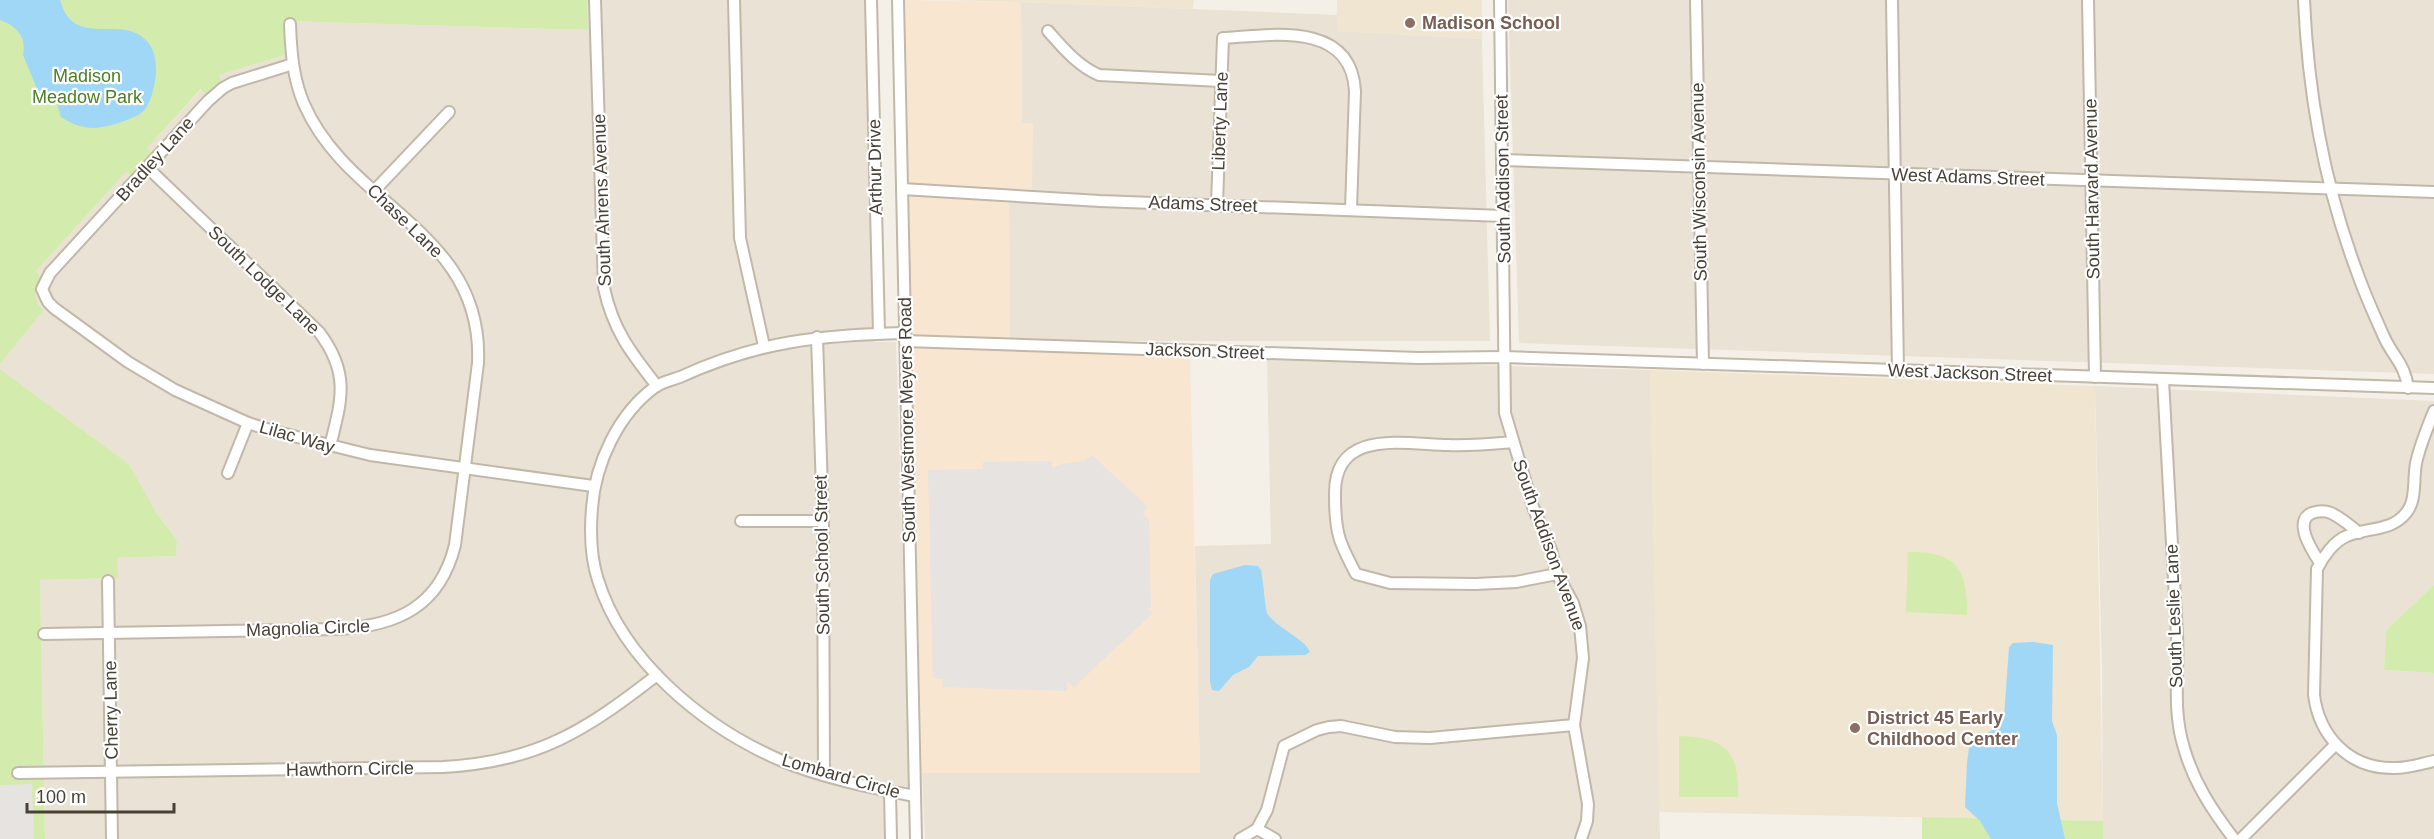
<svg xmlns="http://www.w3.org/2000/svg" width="2434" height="839" viewBox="0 0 2434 839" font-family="Arial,sans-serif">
<rect width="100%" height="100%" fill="#f5f0e7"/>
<g fill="#e9e2d5">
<path d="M 587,0 L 866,0 L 874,342 L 896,342 L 910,787 L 885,783 L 886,839 L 45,839 L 40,580 L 117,578 L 117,558 L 176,556 L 177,540 L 156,512 L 129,464 L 0,369 L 0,364 L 44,310 L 35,298 L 35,291 L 41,279 L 36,271 L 126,172 L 132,177 L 154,154 L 147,148 L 202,89 L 208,94 L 222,83 L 219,75 L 285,55 L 283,21 L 588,30 Z"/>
<path d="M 1508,0 L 2434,0 L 2434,374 L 1519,343 Z"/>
<path d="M 1021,2 L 1337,15 L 1338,31 L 1482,39 L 1490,341 L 1010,341 L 1009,199 L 1032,124 L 1022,123 Z"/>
<path d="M 1267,359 L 1650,370 L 1660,839 L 925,839 L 922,773 L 1200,772 L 1195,546 L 1271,544 Z"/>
<path d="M 2095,386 L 2434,401 L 2434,585 L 2386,630 L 2384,670 L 2434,673 L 2434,839 L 2103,839 L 2102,669 Z"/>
</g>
<g fill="#f8e6d1">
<path d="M 905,0 L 1021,2 L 1022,123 L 1033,124 L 1032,196 L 909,185 Z"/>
<path d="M 909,194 L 1009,199 L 1010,341 L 910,337 Z"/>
<path d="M 911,346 L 1190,355 L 1200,773 L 922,773 Z"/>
</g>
<g fill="#efe5d0">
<path d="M 942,0 L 1194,0 L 1193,9 L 1021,2 Z"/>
<path d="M 1337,0 L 1482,0 L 1482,39 L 1337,31 Z"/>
<path d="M 1650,370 L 2095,386 L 2103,821 L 1659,812 Z"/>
</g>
<g fill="#d3ecad">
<path d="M 0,0 L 587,0 L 588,30 L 283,21 L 285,55 L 219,75 L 222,83 L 207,95 L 201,89 L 147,148 L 154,154 L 133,178 L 126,172 L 36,271 L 41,279 C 34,292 33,299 44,310 L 0,364 Z"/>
<path d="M 0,369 L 129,464 L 156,512 L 177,540 L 176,556 L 117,558 L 118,578 L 40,580 L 45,839 L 0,839 Z"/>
<path d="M 1908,552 C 1956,551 1968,569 1967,615 L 1906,612 Z"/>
<path d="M 2434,585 L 2434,673 L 2384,670 L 2386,630 Z"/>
<path d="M 1679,736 C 1725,737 1739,751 1738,797 L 1679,797 Z"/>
<path d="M 1922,817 L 2103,821 L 2103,839 L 1922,839 Z"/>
</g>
<g fill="#e6e3e0">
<path d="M 1092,455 L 1148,507 L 1143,514 L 1149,520 L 1151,607 L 1148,609 L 1153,613 L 1074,687 L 1067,681 L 1067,691 L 943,687 L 943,679 L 933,678 L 928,470 L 983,469 L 983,462 L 1052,461 L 1052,468 L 1058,465 L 1084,461 Z"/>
<path d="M 32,784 L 34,839 L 0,839 L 0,785 Z"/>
</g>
<g fill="#a0d7f6">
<path d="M 0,0 L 60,0 C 74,51 122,12 148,42 C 155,51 156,62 156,73 C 155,84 152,99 146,108 C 141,115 134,117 127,120 C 102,129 86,133 61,117 L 56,100 L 37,89 L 23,55 C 27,36 16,26 0,20 Z"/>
<path d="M 1245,565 L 1258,566 L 1261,570 C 1263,578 1265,608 1267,613 C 1276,628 1304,638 1310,652 L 1305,655 L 1258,656 L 1249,667 L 1233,675 L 1219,691 L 1212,690 L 1210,682 L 1210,580 L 1213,574 Z"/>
<path d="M 2033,642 L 2053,645 L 2052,721 L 2057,735 L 2057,803 L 2065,839 L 1991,839 L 1980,821 L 1965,807 L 1967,763 L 1970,741 L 1991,731 L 2004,717 L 2009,647 L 2013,643 Z"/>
</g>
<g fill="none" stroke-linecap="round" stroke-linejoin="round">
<defs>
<g id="minor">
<path d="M 595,0 L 604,288 C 613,330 631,353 657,386"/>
<path d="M 734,0 L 740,238 L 764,346"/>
<path d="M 871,0 L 879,333"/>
<path d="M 898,0 L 916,839"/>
<path d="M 1500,0 L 1505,413 L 1533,507 L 1551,550 L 1557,574 L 1573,603 L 1580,626 L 1583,658 L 1574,725 L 1588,804 L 1587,821 L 1581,839"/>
<path d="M 1696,0 L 1703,364"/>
<path d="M 1892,0 L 1898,371"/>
<path d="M 2088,0 L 2095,377"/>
<path d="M 2304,0 C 2308,94 2324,184 2357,272 C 2365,295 2375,317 2385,339 C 2395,359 2405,365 2408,388"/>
<path d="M 1048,31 C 1063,48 1078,66 1099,75 L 1221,81"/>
<path d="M 293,64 L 232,83 L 223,88 L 208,101 L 50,273 L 42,289 L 48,302 L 54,308 L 128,362 L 175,390 L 248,423 L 273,431 L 370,455 L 593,486"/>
<path d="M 1502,160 L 2434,192"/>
<path d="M 148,168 L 319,332 C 350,373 342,399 330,446"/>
<path d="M 902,189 L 1100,201 L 1503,216"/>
<path d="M 374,191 L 449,112"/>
<path d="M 1217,204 L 1223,38 C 1272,35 1351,21 1355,91 L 1351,209"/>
<path d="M 905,333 C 820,335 759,341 680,377 C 672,380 662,382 655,387 C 618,414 595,464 592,508 C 590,532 590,556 598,580 C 623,661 704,727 780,760 C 819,777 873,788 915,796"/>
<path d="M 817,337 L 823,521 L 824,774"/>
<path d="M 905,341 L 1418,358 L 1505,357 L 2434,388"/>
<path d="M 2163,380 C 2168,465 2173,550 2177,635 C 2179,673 2172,710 2184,748 C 2194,783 2212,810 2234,839"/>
<path d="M 2434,411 C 2428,426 2421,443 2417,459 C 2412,475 2418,499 2406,513 C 2391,532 2367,527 2347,536 C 2334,541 2323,557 2317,569 L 2314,695 C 2319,735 2348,768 2392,768 C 2406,769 2420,764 2434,761"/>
<path d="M 1513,442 C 1491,444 1470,446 1448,445 C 1403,444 1333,428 1335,496 C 1335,533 1339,542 1356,574 L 1390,583 L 1476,584 L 1516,582 L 1557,574"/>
<path d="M 228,473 L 248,423"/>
<path d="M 741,521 L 823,521"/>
<path d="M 2320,563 C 2313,552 2292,521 2312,513 C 2318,511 2326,511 2331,513 C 2341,518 2351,526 2359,533"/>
<path d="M 108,581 L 112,839"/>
<path d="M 44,634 L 338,629 C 398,626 440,606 455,545 L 478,363 C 484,231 349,208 304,104 C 293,79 291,51 290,24"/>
<path d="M 18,773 L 443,767 C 537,762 585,731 657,675"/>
<path d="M 890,791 L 891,839"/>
<path d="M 1257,829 L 1275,839"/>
<path d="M 1240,839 L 1257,829 L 1267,810 L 1284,746 L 1317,730 L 1329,727 L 1341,726 L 1395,737 L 1430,738 L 1574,725"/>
<path d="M 2241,839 L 2335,745"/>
</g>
</defs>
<use href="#minor" stroke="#c1b8a9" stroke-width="14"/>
<use href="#minor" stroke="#fff" stroke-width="10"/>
</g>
<g fill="#8d6e63" stroke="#fff" stroke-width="2">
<circle cx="1410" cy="23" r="6"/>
<circle cx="1855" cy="728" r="6"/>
</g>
<g text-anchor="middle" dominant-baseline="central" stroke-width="4.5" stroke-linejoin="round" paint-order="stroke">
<g font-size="18" font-weight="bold" fill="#785e54" stroke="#fff" text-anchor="start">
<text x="1422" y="23">Madison School</text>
<text x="1867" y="718">District 45 Early<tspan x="1867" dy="21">Childhood Center</tspan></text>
</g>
<g font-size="18" fill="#4b8024" stroke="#fff">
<text x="87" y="76">Madison<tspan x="87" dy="21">Meadow Park</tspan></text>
</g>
<g font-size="18" fill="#494036" stroke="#fff">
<text transform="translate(1220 121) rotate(-88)">Liberty Lane</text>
<text transform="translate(155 159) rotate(-48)">Bradley Lane</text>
<text transform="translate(875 167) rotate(-91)">Arthur Drive</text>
<text transform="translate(1968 177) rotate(2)">West Adams Street</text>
<text transform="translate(1503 179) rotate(-91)">South Addison Street</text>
<text transform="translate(1699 182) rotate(-91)">South Wisconsin Avenue</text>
<text transform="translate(2092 189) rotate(-91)">South Harvard Avenue</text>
<text transform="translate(602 200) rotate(-92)">South Ahrens Avenue</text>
<text transform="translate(1203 204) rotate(2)">Adams Street</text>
<text transform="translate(405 221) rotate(44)">Chase Lane</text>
<text transform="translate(264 280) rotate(44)">South Lodge Lane</text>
<text transform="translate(1205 351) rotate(2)">Jackson Street</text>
<text transform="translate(1970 373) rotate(2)">West Jackson Street</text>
<text transform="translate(907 420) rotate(-91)">South Westmore Meyers Road</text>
<text transform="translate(297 437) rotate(16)">Lilac Way</text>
<text transform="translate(1549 545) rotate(70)">South Addison Avenue</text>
<text transform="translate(822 555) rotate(-91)">South School Street</text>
<text transform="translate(2174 616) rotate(-92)">South Leslie Lane</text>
<text transform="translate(308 628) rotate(-2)">Magnolia Circle</text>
<text transform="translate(111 710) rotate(-91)">Cherry Lane</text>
<text transform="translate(350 769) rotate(-1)">Hawthorn Circle</text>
<text transform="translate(841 776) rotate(16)">Lombard Circle</text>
</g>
</g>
<path d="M27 803v9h147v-9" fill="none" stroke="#494036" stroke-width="3"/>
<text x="36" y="803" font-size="18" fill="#494036" stroke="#ffffff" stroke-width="4.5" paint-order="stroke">100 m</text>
</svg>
